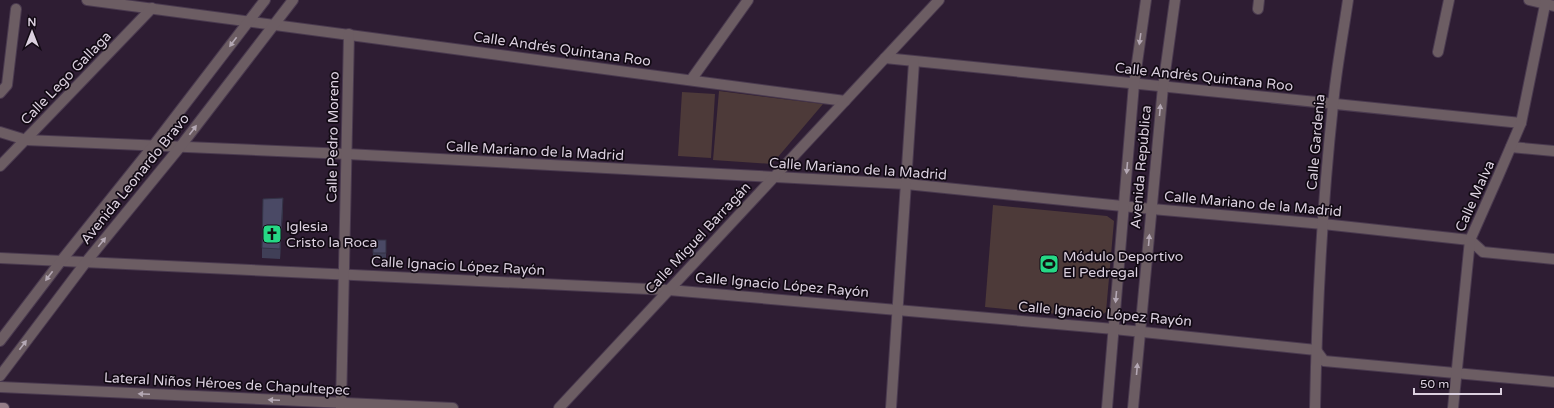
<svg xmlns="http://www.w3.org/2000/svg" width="1554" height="408" viewBox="0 0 1554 408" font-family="'Varela Round',sans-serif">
<rect width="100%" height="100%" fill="#2e1d33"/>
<g fill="#4d3a39">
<path d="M 719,91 L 823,104 L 772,164 L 713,160 Z"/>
<path d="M 682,92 L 715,94 L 711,158 L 678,156 Z"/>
<path d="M 993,205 L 1107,216 L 1114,221 L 1106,312 L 1098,318 L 985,307 Z"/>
</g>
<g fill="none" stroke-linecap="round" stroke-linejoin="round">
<defs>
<g id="minor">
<path d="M 87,0 L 845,101"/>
<path d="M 1529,0 L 1554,6"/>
<path d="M 1258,9 L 1259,0"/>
<path d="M 1438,52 L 1449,0"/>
<path d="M 885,58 L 1521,123"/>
<path d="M 691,80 L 748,0"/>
<path d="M 0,93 L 7,85 L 16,9"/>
<path d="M 0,132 L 26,140 L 347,154 L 906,184 L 1152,209 L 1323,224 L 1470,240 L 1483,252 L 1554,259"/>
<path d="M 1511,147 L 1554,151"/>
<path d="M 0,166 L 152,8"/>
<path d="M 0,258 L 669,290 L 1114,329 L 1316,350 L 1324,361 L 1554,382"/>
<path d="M 341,408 L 349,34"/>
<path d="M 559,408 L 939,0"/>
<path d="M 891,408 L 914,62"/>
<path d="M 1315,408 C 1317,307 1322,206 1333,105 C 1336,70 1343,35 1348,0"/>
<path d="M 1453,408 L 1470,240 L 1497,179 L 1521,123 L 1546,0"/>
</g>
<g id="tertiary">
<path d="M 0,341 L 61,261 L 153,146 L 265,0"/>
<path d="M 0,376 L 86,262 L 180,147 L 293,0"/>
<path d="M 0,387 L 453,408"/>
<path d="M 1107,408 L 1134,84 L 1146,0"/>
<path d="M 1133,408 L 1163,87 L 1175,0"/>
</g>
<path id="secondary" d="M 0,408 L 4,408"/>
</defs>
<use href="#minor" stroke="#4a3a4f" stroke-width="12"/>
<use href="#tertiary" stroke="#4a3a4f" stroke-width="12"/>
<use href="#secondary" stroke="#4a3a4f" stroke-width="12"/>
<use href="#minor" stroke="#6c5d63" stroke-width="10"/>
<use href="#tertiary" stroke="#6c5d63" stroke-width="10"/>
<use href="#secondary" stroke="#947d87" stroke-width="10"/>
</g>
<g fill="#403f57">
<path d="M 283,208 L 280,259 L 262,258 L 262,248 Z"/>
<rect x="373" y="240" width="13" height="20"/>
</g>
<path fill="#343347" d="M 283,198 L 283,208 L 280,259 L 280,249 Z"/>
<g fill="#4a4965" stroke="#343347">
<path d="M 283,198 L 280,249 L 262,248 L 263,199 Z"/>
<rect x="373" y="240" width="13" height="13"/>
</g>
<defs><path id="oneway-solid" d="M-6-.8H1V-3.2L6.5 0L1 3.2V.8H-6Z"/></defs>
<g fill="#b4a8b4">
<use href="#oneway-solid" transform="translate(1140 39) rotate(98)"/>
<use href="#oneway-solid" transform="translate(233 42) rotate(127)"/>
<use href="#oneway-solid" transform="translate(1160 110) rotate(-85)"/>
<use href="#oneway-solid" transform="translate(193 130) rotate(-53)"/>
<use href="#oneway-solid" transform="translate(1127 168) rotate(95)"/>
<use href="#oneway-solid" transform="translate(1149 240) rotate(-85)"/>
<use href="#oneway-solid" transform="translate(102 242) rotate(-51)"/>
<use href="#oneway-solid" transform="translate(49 276) rotate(127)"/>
<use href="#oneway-solid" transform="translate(1116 297) rotate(95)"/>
<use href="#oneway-solid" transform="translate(23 345) rotate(-53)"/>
<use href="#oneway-solid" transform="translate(1137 369) rotate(-85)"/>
<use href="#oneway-solid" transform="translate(144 394) rotate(-177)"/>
<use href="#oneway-solid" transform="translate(274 400) rotate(-177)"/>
</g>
<defs>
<symbol id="church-square" viewBox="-11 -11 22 22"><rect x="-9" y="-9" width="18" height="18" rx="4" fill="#26d885" stroke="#120a14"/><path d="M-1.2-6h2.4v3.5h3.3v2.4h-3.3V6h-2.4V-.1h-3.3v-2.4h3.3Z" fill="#111"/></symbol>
<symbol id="stadium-square" viewBox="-11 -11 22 22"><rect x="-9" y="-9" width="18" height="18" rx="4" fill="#26d885" stroke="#120a14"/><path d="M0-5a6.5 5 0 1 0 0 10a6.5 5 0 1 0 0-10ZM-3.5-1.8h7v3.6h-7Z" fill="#111"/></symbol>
</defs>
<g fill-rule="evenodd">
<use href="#church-square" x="261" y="223" width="22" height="22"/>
<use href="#stadium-square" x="1038" y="253" width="22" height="22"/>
</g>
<g text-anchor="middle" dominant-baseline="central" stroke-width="3.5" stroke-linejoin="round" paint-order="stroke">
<g font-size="14" fill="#dbd0df" stroke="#120a14">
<text transform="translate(562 49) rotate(8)">Calle Andrés Quintana Roo</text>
<text transform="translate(1204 77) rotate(6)">Calle Andrés Quintana Roo</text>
<text transform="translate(66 78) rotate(-46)">Calle Lego Gallaga</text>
<text transform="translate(333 137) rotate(-89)">Calle Pedro Moreno</text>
<text transform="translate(1316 142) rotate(-85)">Calle Gardenia</text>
<text transform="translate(535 151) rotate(3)">Calle Mariano de la Madrid</text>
<text transform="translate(1141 167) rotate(-85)">Avenida República</text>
<text transform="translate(858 169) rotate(4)">Calle Mariano de la Madrid</text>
<text transform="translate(135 179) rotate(-51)">Avenida Leonardo Bravo</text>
<text transform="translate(1475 196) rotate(-66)">Calle Malva</text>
<text transform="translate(1253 204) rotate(5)">Calle Mariano de la Madrid</text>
<text transform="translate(698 238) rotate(-47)">Calle Miguel Barragán</text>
<text transform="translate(458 266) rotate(3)">Calle Ignacio López Rayón</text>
<text transform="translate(782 285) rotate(5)">Calle Ignacio López Rayón</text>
<text transform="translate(1105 314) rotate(5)">Calle Ignacio López Rayón</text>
<text transform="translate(227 384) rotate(3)">Lateral Niños Héroes de Chapultepec</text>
</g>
<g font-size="14" fill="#dbd0df" stroke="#120a14" text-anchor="start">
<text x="286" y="226">Iglesia<tspan x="286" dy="16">Cristo la Roca</tspan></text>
<text x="1063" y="256">Módulo Deportivo<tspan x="1063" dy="16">El Pedregal</tspan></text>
</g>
</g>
<g transform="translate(32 32)" stroke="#120a14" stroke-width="3" paint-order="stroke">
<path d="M0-3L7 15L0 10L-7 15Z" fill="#dbd0df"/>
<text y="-6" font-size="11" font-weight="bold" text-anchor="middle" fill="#dbd0df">N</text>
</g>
<path d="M1414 388v6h87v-6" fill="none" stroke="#dbd0df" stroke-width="2"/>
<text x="1420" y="388" font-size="12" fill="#dbd0df" stroke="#120a14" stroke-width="3" paint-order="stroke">50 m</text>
</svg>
